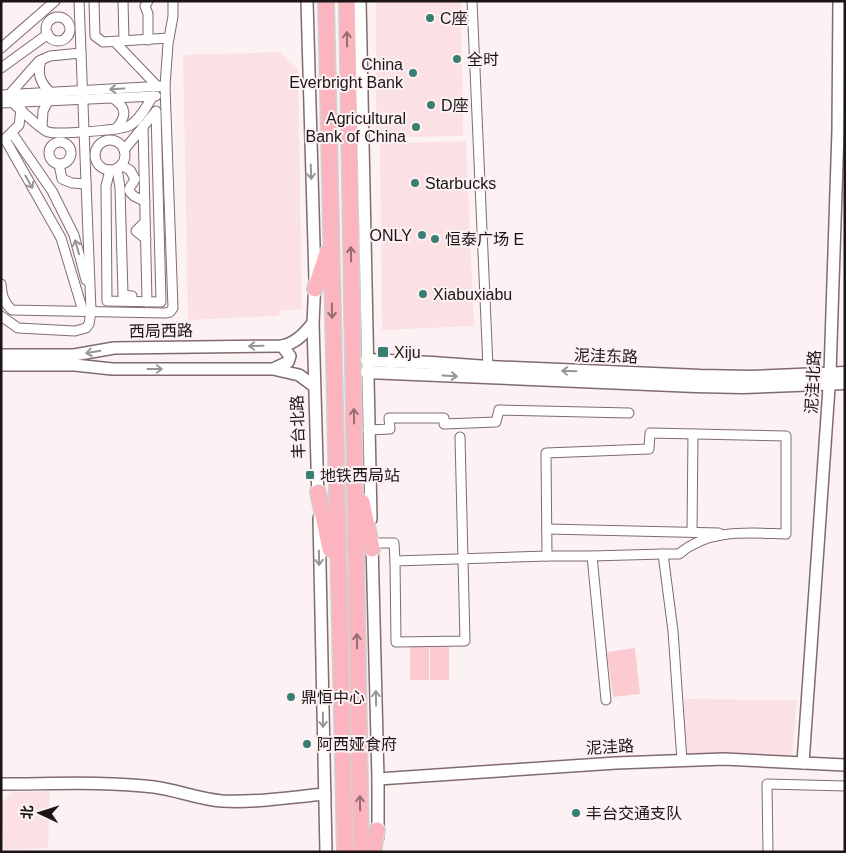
<svg xmlns="http://www.w3.org/2000/svg" width="846" height="853" viewBox="0 0 846 853" font-family="Arial,'Noto Sans SC',sans-serif">
<rect width="100%" height="100%" fill="#fcf2f3"/>
<g fill="#fce1e4">
<path d="M 376,1 L 461,1 L 463,136 L 376,137 Z"/>
<path d="M 280,52 L 298,69 L 302,310 L 280,310 L 279,316 L 188,320 L 183,55 Z"/>
<path d="M 466,141 L 474,326 L 382,330 L 380,144 Z"/>
<path d="M 684,699 L 797,700 L 792,757 L 685,753 Z"/>
<path d="M 50,791 L 48,848 L 4,850 L 1,804 L 13,792 Z"/>
</g>
<g fill="#fccbd1">
<rect x="410" y="645" width="19" height="35"/>
<rect x="430" y="645" width="19" height="35"/>
<path d="M 635,648 L 640,694 L 613,697 L 607,652 Z"/>
</g>
<g fill="none" stroke-linecap="round" stroke-linejoin="round">
<defs>
<g id="minor">
<path d="M 94,1 L 95,36 L 103,42 L 169,38"/>
<path d="M 123,1 L 124,41"/>
<path d="M 148,1 L 145,6 L 148,14 L 148,40"/>
<path d="M 472,1 L 488,367"/>
<circle cx="58" cy="29" r="12"/>
<path d="M 115,42 L 158,87"/>
<path d="M 1,48 L 55,1"/>
<path d="M 41,60 C 37,74 40,83 51,93"/>
<path d="M 1,68 L 48,34"/>
<path d="M 1,95 L 165,86"/>
<path d="M 9,95 L 39,61 L 50,56 L 81,53"/>
<path d="M 113,98 C 127,108 127,116 116,129"/>
<path d="M 12,102 C 20,109 40,129 48,132 C 58,135 119,130 129,126 C 140,120 147,105 153,96"/>
<path d="M 1,103 L 156,96"/>
<path d="M 21,109 L 19,125 L 5,139 L 61,238 L 83,311"/>
<path d="M 143,126 L 147,302"/>
<path d="M 42,127 L 43,111 L 48,101"/>
<path d="M 12,133 L 52,191 L 74,235 L 86,280"/>
<circle cx="110" cy="155" r="15"/>
<circle cx="60" cy="153" r="11"/>
<path d="M 59,164 L 62,179 L 72,183 L 86,184"/>
<path d="M 121,165 L 130,170 L 135,179 C 134,183 130,185 129,190 C 132,197 138,198 145,201"/>
<path d="M 117,168 L 120,188 L 123,295 L 132,296"/>
<path d="M 110,170 L 106,186 L 107,301 L 161,302 L 156,111 L 124,150"/>
<path d="M 145,222 L 136,231 L 146,239"/>
<path d="M 1,284 C 2,295 3,302 12,310 L 165,313 L 170,312 L 173,308 L 165,86 L 168,44 L 173,16 L 173,1"/>
<path d="M 1,316 L 18,328 L 75,331 L 86,328 L 89,324 L 91,311 L 79,1"/>
<path d="M 368,430 L 390,429 L 389,418 L 444,418 L 444,424 L 496,422 L 499,410 L 629,413"/>
<path d="M 460,437 L 465,641 L 396,642 L 395,561 L 547,556 L 546,453 L 649,449 L 650,433 L 786,436 L 786,534 C 750,533 709,528 679,554 L 663,554 L 673,631 L 682,761"/>
<path d="M 547,529 L 719,533"/>
<path d="M 692,532 L 693,434"/>
<path d="M 372,543 L 394,543 L 395,561"/>
<path d="M 547,556 L 592,556 L 606,700"/>
<path d="M 592,556 L 663,554"/>
<path d="M 768,852 L 767,784 L 845,786"/>
</g>
<g id="tertiary">
<path d="M 307,1 L 315,280 L 313,323 L 318,499"/>
<path d="M 360,1 L 371,519"/>
<path d="M 1,355 L 74,355 L 114,348 L 282,346 C 296,343 304,334 313,323"/>
<path d="M 1,365 L 75,365 L 112,369 L 273,369 L 299,375 L 314,386"/>
<path d="M 275,368 L 288,362 L 290,356 L 282,346"/>
<path d="M 319,518 L 326,852"/>
<path d="M 372,543 L 378,779 L 378,837"/>
<path d="M 803,763 L 830,373 L 838,131 L 839,1"/>
<path d="M 378,779 L 616,763 L 724,759 L 845,765"/>
<path d="M 1,784 C 52,784 104,781 154,787 C 177,790 198,799 222,801 C 256,803 291,797 325,794"/>
</g>
<g id="secondary">
<path d="M 367,360 L 432,363 L 488,367 L 700,376 L 751,377 L 845,373"/>
<path d="M 367,372 L 696,386 L 743,387 L 845,383"/>
</g>
<g id="trunk">
<path d="M 326,1 L 345,852"/>
<path d="M 347,1 L 361,852"/>
<path d="M 315,289 L 327,253"/>
<path d="M 318,492 L 330,549"/>
<path d="M 362,502 L 372,549"/>
<path d="M 373,852 L 377,830"/>
</g>
</defs>
<use href="#minor" stroke="#816b6e" stroke-width="11"/>
<use href="#tertiary" stroke="#816b6e" stroke-width="14"/>
<use href="#secondary" stroke="#816b6e" stroke-width="15"/>
<use href="#trunk" stroke="#d2d0d0" stroke-width="18"/>
<use href="#minor" stroke="#fff" stroke-width="9"/>
<use href="#tertiary" stroke="#fff" stroke-width="11"/>
<use href="#secondary" stroke="#fff" stroke-width="12"/>
<use href="#trunk" stroke="#fcb4be" stroke-width="15"/>
</g>
<defs><path id="oneway-shaft" d="M-6 0H5M1.5-3L5.5 0L1.5 3" fill="none" stroke-width="1.6" stroke-linecap="round" stroke-linejoin="round" transform="scale(1.25)"/></defs>
<g stroke="#986c72">
<use href="#oneway-shaft" transform="translate(347 39) rotate(-91)"/>
<use href="#oneway-shaft" transform="translate(351 254) rotate(-91)"/>
<use href="#oneway-shaft" transform="translate(332 311) rotate(89)"/>
<use href="#oneway-shaft" transform="translate(354 416) rotate(-91)"/>
<use href="#oneway-shaft" transform="translate(357 641) rotate(-91)"/>
<use href="#oneway-shaft" transform="translate(360 803) rotate(-91)"/>
</g>
<g stroke="#999596">
<use href="#oneway-shaft" transform="translate(117 89) rotate(177)"/>
<use href="#oneway-shaft" transform="translate(311 172) rotate(88)"/>
<use href="#oneway-shaft" transform="translate(29 182) rotate(60)"/>
<use href="#oneway-shaft" transform="translate(77 247) rotate(-106)"/>
<use href="#oneway-shaft" transform="translate(256 346) rotate(179)"/>
<use href="#oneway-shaft" transform="translate(93 352) rotate(171)"/>
<use href="#oneway-shaft" transform="translate(155 369)"/>
<use href="#oneway-shaft" transform="translate(569 371) rotate(-178)"/>
<use href="#oneway-shaft" transform="translate(450 376) rotate(3)"/>
<use href="#oneway-shaft" transform="translate(319 558) rotate(89)"/>
<use href="#oneway-shaft" transform="translate(376 698) rotate(-91)"/>
<use href="#oneway-shaft" transform="translate(323 720) rotate(89)"/>
</g>
<g fill="#397e73" stroke="#fcf2f3" stroke-width="2">
<circle cx="430" cy="18" r="5"/>
<circle cx="457" cy="59" r="5"/>
<circle cx="413" cy="73" r="5"/>
<circle cx="431" cy="105" r="5"/>
<circle cx="416" cy="127" r="5"/>
<circle cx="415" cy="183" r="5"/>
<circle cx="422" cy="235" r="5"/>
<circle cx="435" cy="239" r="5"/>
<circle cx="423" cy="294" r="5"/>
<rect x="377" y="346" width="12" height="12" rx="2.5"/>
<rect x="305" y="470" width="10" height="10" rx="2.5"/>
<circle cx="291" cy="697" r="5"/>
<circle cx="307" cy="744" r="5"/>
<circle cx="576" cy="813" r="5"/>
</g>
<g text-anchor="middle" dominant-baseline="central" stroke-width="4" stroke-linejoin="round" paint-order="stroke">
<g font-size="16" fill="#1d1415" stroke="#fcf2f3" text-anchor="start">
<text x="440" y="18">C座</text>
<text x="467" y="59">全时</text>
<text x="403" y="64" text-anchor="end">China<tspan x="403" dy="18">Everbright Bank</tspan></text>
<text x="441" y="105">D座</text>
<text x="406" y="118" text-anchor="end">Agricultural<tspan x="406" dy="18">Bank of China</tspan></text>
<text x="425" y="183">Starbucks</text>
<text x="412" y="235" text-anchor="end">ONLY</text>
<text x="445" y="239">恒泰广场 E</text>
<text x="433" y="294">Xiabuxiabu</text>
<text x="394" y="352">Xiju</text>
<text x="320" y="475">地铁西局站</text>
<text x="301" y="697">鼎恒中心</text>
<text x="317" y="744">阿西娅食府</text>
<text x="586" y="813">丰台交通支队</text>
</g>
<g font-size="16" fill="#1d1415" stroke="#fcf2f3">
<text transform="translate(161 331) rotate(-1)">西局西路</text>
<text transform="translate(606 356) rotate(2)">泥洼东路</text>
<text transform="translate(813 382) rotate(-87)">泥洼北路</text>
<text transform="translate(298 427) rotate(-92)">丰台北路</text>
<text transform="translate(610 747) rotate(-3)">泥洼路</text>
</g>
</g>
<rect width="846" height="853" fill="none" stroke="#1d1415" stroke-width="5"/>
<g transform="translate(40 813) rotate(274)" stroke="#fcf2f3" stroke-width="4" paint-order="stroke">
<path d="M0-4L9 19L0 12L-9 19Z" fill="#1d1415"/>
<text y="-8" font-size="14" font-weight="bold" text-anchor="middle" fill="#1d1415">北</text>
</g>
</svg>
